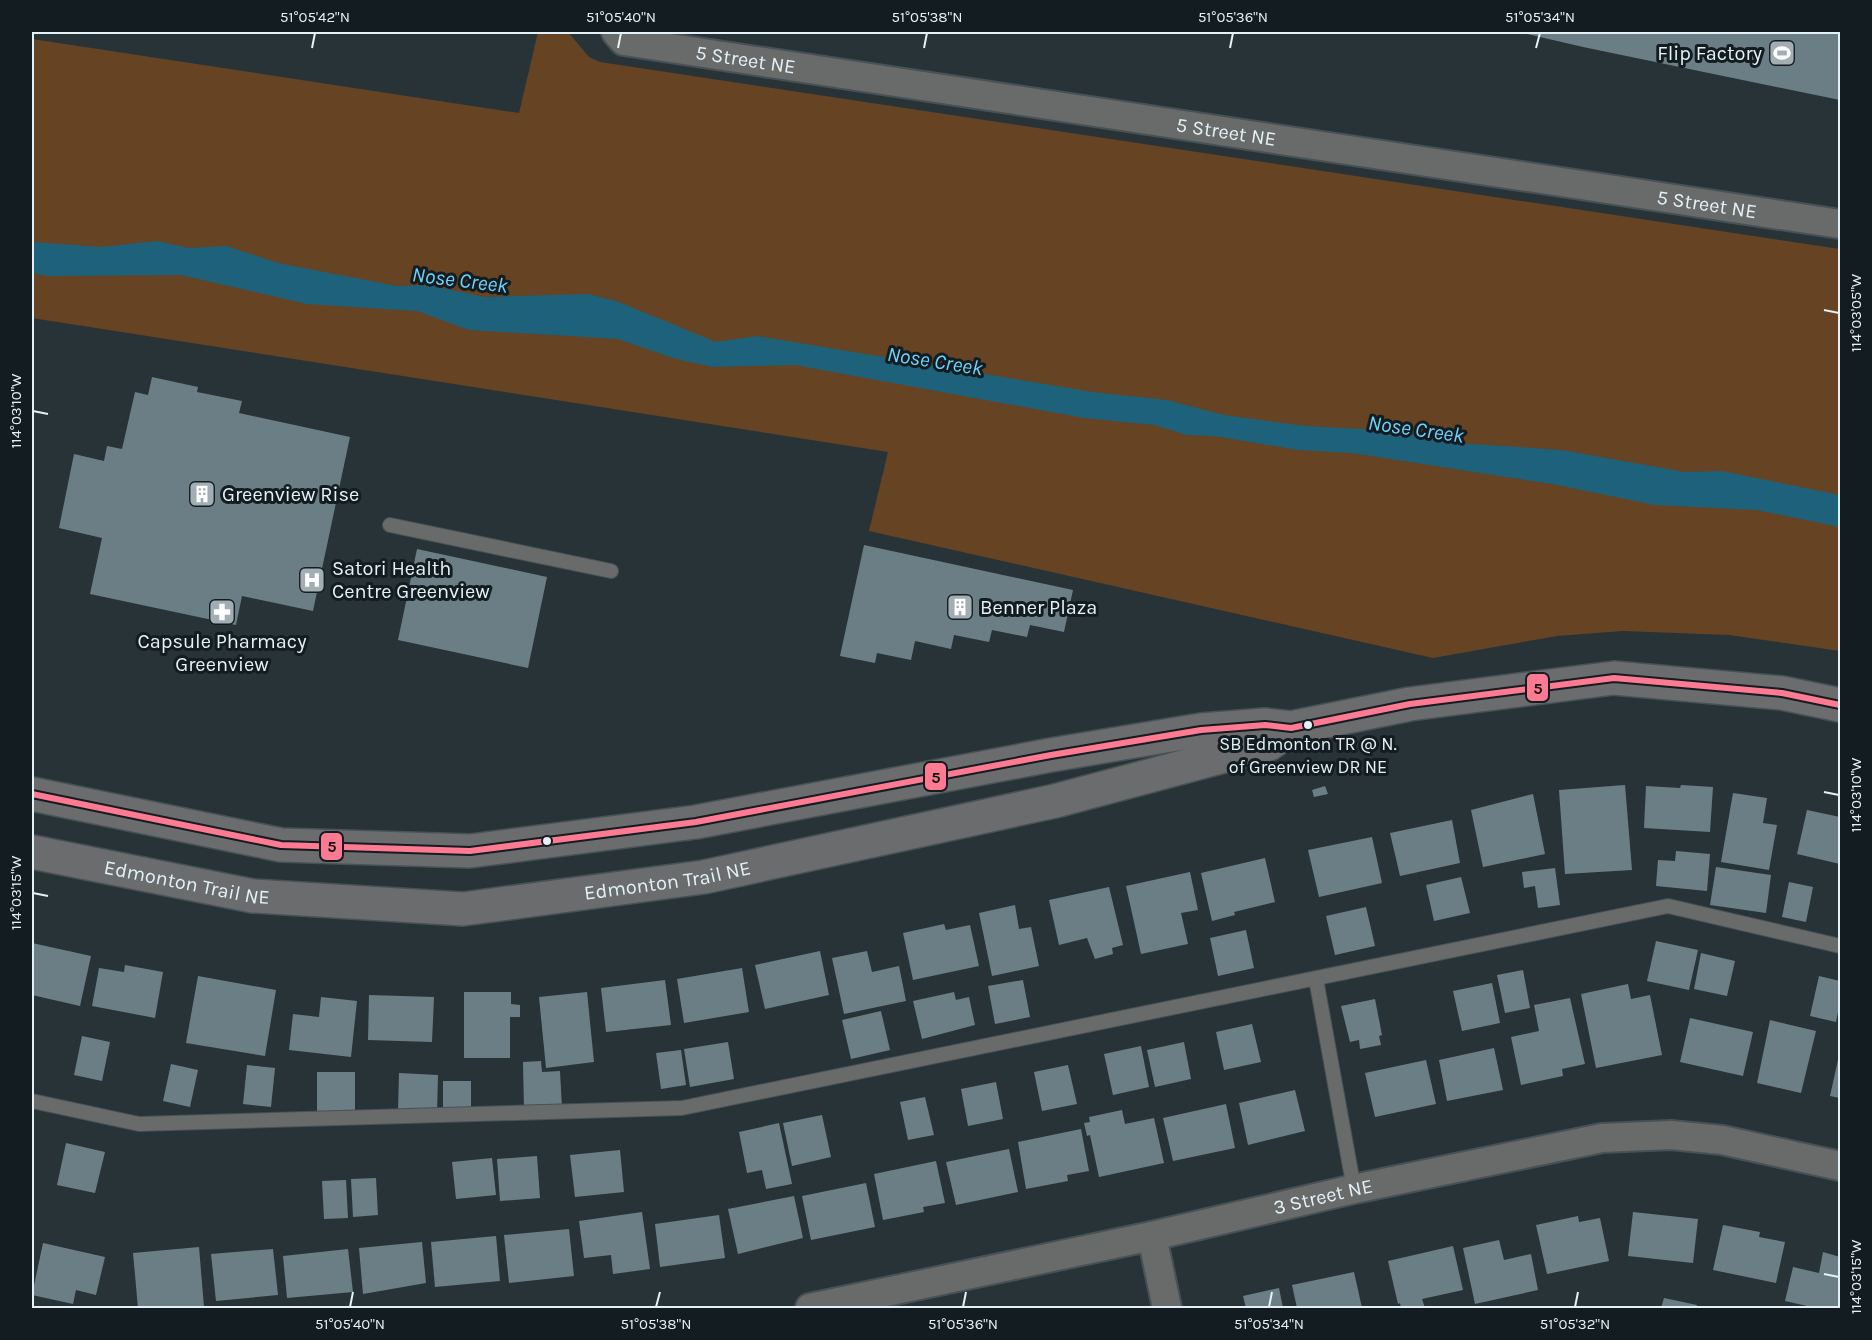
<svg xmlns="http://www.w3.org/2000/svg" width="1872" height="1340" viewBox="0 0 1872 1340" font-family="Karla,sans-serif">
<rect width="100%" height="100%" fill="#283338"/>
<path fill="#664322" d="M 538,32 L 568,32 L 589,57 L 600,62 L 1840,249 L 1840,651 L 1729,635 L 1623,631 L 1557,636 L 1433,658 L 869,531 L 888,452 L 32,318 L 32,39 L 519,113 Z"/>
<path fill="#1d627a" d="M 157,241 L 188,248 L 227,246 L 278,263 L 397,286 L 428,285 L 485,297 L 588,294 L 619,302 L 716,342 L 757,336 L 1093,392 L 1167,400 L 1224,415 L 1306,426 L 1395,431 L 1456,443 L 1562,450 L 1685,472 L 1722,471 L 1840,495 L 1840,527 L 1757,510 L 1655,505 L 1552,484 L 1352,453 L 1298,450 L 1214,436 L 1187,435 L 1154,425 L 1084,418 L 795,365 L 713,367 L 676,359 L 618,339 L 469,330 L 417,311 L 307,304 L 181,275 L 47,276 L 32,273 L 32,242 L 102,247 Z"/>
<g fill="#6b7e86">
<path d="M 1519,32 L 1840,32 L 1840,100 L 1583,47 Z"/>
<path d="M 152,377 L 198,387 L 197,392 L 242,401 L 239,413 L 350,437 L 313,611 L 242,596 L 236,625 L 90,594 L 102,538 L 59,528 L 74,454 L 104,461 L 107,446 L 122,449 L 135,392 L 148,395 Z"/>
<path d="M 864,545 L 1073,590 L 1064,632 L 1030,625 L 1027,637 L 992,630 L 989,642 L 954,635 L 951,649 L 915,641 L 911,660 L 877,653 L 875,663 L 840,656 Z"/>
<path d="M 417,549 L 547,577 L 528,668 L 398,640 Z"/>
<path d="M 1625,785 L 1632,870 L 1565,874 L 1559,790 Z"/>
<path d="M 1681,785 L 1713,787 L 1710,832 L 1644,828 L 1646,786 L 1680,788 Z"/>
<path d="M 1325,786 L 1328,794 L 1314,797 L 1312,790 Z"/>
<path d="M 1733,793 L 1767,798 L 1763,823 L 1777,825 L 1769,870 L 1721,862 Z"/>
<path d="M 1533,794 L 1545,854 L 1483,867 L 1471,810 Z"/>
<path d="M 1807,810 L 1840,817 L 1840,864 L 1797,854 Z"/>
<path d="M 1452,820 L 1460,863 L 1400,876 L 1390,833 Z"/>
<path d="M 1372,837 L 1382,883 L 1319,897 L 1308,850 Z"/>
<path d="M 1676,851 L 1710,854 L 1707,891 L 1656,886 L 1658,860 L 1675,861 Z"/>
<path d="M 1265,858 L 1275,902 L 1234,912 L 1235,915 L 1212,921 L 1201,873 Z"/>
<path d="M 1716,867 L 1771,875 L 1766,913 L 1710,905 Z"/>
<path d="M 1555,868 L 1560,905 L 1538,908 L 1535,886 L 1524,888 L 1522,872 Z"/>
<path d="M 1190,872 L 1198,910 L 1181,913 L 1188,944 L 1141,954 L 1126,886 Z"/>
<path d="M 1461,877 L 1470,913 L 1434,921 L 1426,885 Z"/>
<path d="M 1789,882 L 1813,887 L 1806,922 L 1782,917 Z"/>
<path d="M 1109,887 L 1123,945 L 1112,948 L 1113,954 L 1095,959 L 1087,938 L 1059,945 L 1049,900 Z"/>
<path d="M 1015,905 L 1019,929 L 1031,927 L 1039,966 L 992,976 L 979,913 Z"/>
<path d="M 1366,907 L 1375,946 L 1335,955 L 1326,916 Z"/>
<path d="M 944,924 L 946,930 L 970,925 L 979,966 L 913,980 L 903,933 Z"/>
<path d="M 1246,930 L 1254,968 L 1218,976 L 1210,938 Z"/>
<path d="M 1656,941 L 1698,950 L 1689,990 L 1647,981 Z"/>
<path d="M 32,943 L 91,956 L 80,1006 L 32,995 Z"/>
<path d="M 820,951 L 829,995 L 765,1009 L 755,965 Z"/>
<path d="M 867,951 L 872,972 L 899,966 L 906,1001 L 844,1014 L 832,958 Z"/>
<path d="M 1701,953 L 1735,961 L 1727,996 L 1694,989 Z"/>
<path d="M 125,965 L 163,972 L 155,1018 L 92,1006 L 99,968 L 124,972 Z"/>
<path d="M 742,968 L 749,1012 L 684,1023 L 677,979 Z"/>
<path d="M 1523,970 L 1530,1008 L 1505,1013 L 1497,975 Z"/>
<path d="M 198,976 L 276,990 L 265,1056 L 186,1043 Z"/>
<path d="M 1819,976 L 1840,981 L 1840,1002 L 1836,1022 L 1810,1016 Z"/>
<path d="M 665,980 L 671,1025 L 606,1032 L 601,988 Z"/>
<path d="M 1023,980 L 1030,1017 L 995,1024 L 988,986 Z"/>
<path d="M 1492,983 L 1500,1023 L 1462,1031 L 1453,991 Z"/>
<path d="M 1628,984 L 1631,999 L 1650,995 L 1662,1055 L 1596,1068 L 1581,994 Z"/>
<path d="M 464,992 L 511,992 L 511,1004 L 520,1005 L 520,1017 L 510,1017 L 510,1058 L 464,1058 Z"/>
<path d="M 587,992 L 594,1062 L 546,1068 L 539,997 Z"/>
<path d="M 954,992 L 956,1000 L 969,997 L 975,1025 L 922,1039 L 913,1001 Z"/>
<path d="M 369,995 L 434,997 L 432,1042 L 368,1040 Z"/>
<path d="M 321,997 L 357,1001 L 351,1057 L 289,1050 L 293,1014 L 319,1017 Z"/>
<path d="M 1570,998 L 1585,1064 L 1562,1069 L 1563,1076 L 1521,1085 L 1511,1037 L 1539,1031 L 1534,1005 Z"/>
<path d="M 1375,999 L 1382,1035 L 1379,1036 L 1381,1045 L 1360,1049 L 1359,1040 L 1350,1042 L 1341,1006 Z"/>
<path d="M 881,1011 L 890,1050 L 851,1059 L 842,1020 Z"/>
<path d="M 1690,1018 L 1753,1032 L 1743,1076 L 1680,1062 Z"/>
<path d="M 1770,1020 L 1816,1031 L 1801,1093 L 1757,1083 Z"/>
<path d="M 1252,1024 L 1261,1062 L 1224,1070 L 1216,1032 Z"/>
<path d="M 82,1036 L 110,1042 L 102,1081 L 74,1075 Z"/>
<path d="M 728,1042 L 734,1079 L 690,1087 L 684,1049 Z"/>
<path d="M 1184,1042 L 1191,1079 L 1155,1087 L 1147,1050 Z"/>
<path d="M 1141,1046 L 1149,1087 L 1113,1095 L 1104,1054 Z"/>
<path d="M 1494,1048 L 1503,1090 L 1447,1101 L 1439,1060 Z"/>
<path d="M 681,1050 L 686,1085 L 661,1089 L 656,1053 Z"/>
<path d="M 1840,1051 L 1840,1098 L 1830,1096 Z"/>
<path d="M 1426,1060 L 1436,1104 L 1375,1117 L 1365,1073 Z"/>
<path d="M 541,1061 L 542,1072 L 560,1071 L 562,1108 L 524,1110 L 523,1062 Z"/>
<path d="M 171,1064 L 198,1070 L 190,1107 L 163,1101 Z"/>
<path d="M 247,1065 L 275,1068 L 271,1107 L 243,1104 Z"/>
<path d="M 1068,1065 L 1077,1104 L 1042,1111 L 1034,1072 Z"/>
<rect x="317" y="1072" width="38" height="39"/>
<path d="M 399,1073 L 438,1075 L 437,1113 L 398,1112 Z"/>
<path d="M 443,1081 L 471,1081 L 471,1113 L 443,1112 Z"/>
<path d="M 996,1082 L 1003,1119 L 968,1126 L 961,1089 Z"/>
<path d="M 1295,1090 L 1305,1131 L 1248,1145 L 1239,1103 Z"/>
<path d="M 925,1097 L 934,1135 L 908,1140 L 900,1102 Z"/>
<path d="M 1226,1104 L 1235,1148 L 1173,1161 L 1163,1118 Z"/>
<path d="M 1122,1110 L 1125,1124 L 1154,1118 L 1164,1163 L 1099,1177 L 1090,1135 L 1087,1136 L 1084,1123 L 1090,1122 L 1089,1117 Z"/>
<path d="M 822,1115 L 831,1157 L 792,1166 L 783,1123 Z"/>
<path d="M 779,1123 L 792,1184 L 766,1189 L 762,1170 L 747,1173 L 739,1132 Z"/>
<path d="M 1081,1129 L 1089,1171 L 1067,1175 L 1068,1181 L 1026,1189 L 1018,1142 Z"/>
<path d="M 66,1143 L 105,1152 L 95,1193 L 57,1185 Z"/>
<path d="M 1009,1149 L 1018,1192 L 956,1205 L 946,1162 Z"/>
<path d="M 620,1150 L 624,1192 L 575,1197 L 570,1155 Z"/>
<path d="M 537,1156 L 540,1198 L 500,1201 L 497,1159 Z"/>
<path d="M 492,1158 L 496,1195 L 456,1199 L 452,1162 Z"/>
<path d="M 936,1161 L 945,1203 L 923,1207 L 924,1212 L 883,1220 L 874,1174 Z"/>
<path d="M 376,1178 L 378,1215 L 353,1217 L 351,1179 Z"/>
<path d="M 346,1180 L 348,1218 L 324,1219 L 322,1181 Z"/>
<path d="M 866,1183 L 875,1227 L 811,1240 L 802,1196 Z"/>
<path d="M 794,1196 L 803,1238 L 738,1254 L 728,1209 Z"/>
<path d="M 642,1212 L 650,1269 L 613,1274 L 611,1255 L 584,1258 L 579,1221 Z"/>
<path d="M 1633,1212 L 1698,1219 L 1693,1263 L 1628,1256 Z"/>
<path d="M 719,1215 L 725,1258 L 660,1267 L 655,1224 Z"/>
<path d="M 1578,1216 L 1579,1222 L 1600,1218 L 1609,1261 L 1547,1274 L 1536,1225 Z"/>
<path d="M 1723,1225 L 1760,1232 L 1759,1237 L 1785,1242 L 1776,1283 L 1713,1270 Z"/>
<path d="M 569,1229 L 574,1276 L 509,1283 L 504,1235 Z"/>
<path d="M 496,1236 L 500,1281 L 435,1287 L 431,1242 Z"/>
<path d="M 1499,1240 L 1504,1260 L 1531,1254 L 1538,1290 L 1475,1304 L 1463,1248 Z"/>
<path d="M 422,1242 L 426,1283 L 363,1294 L 359,1248 Z"/>
<path d="M 43,1243 L 105,1257 L 96,1295 L 76,1290 L 73,1304 L 32,1295 Z"/>
<path d="M 1453,1246 L 1463,1290 L 1422,1299 L 1425,1308 L 1401,1308 L 1400,1303 L 1398,1304 L 1388,1261 Z"/>
<path d="M 199,1247 L 204,1307 L 138,1308 L 133,1253 Z"/>
<path d="M 273,1249 L 278,1295 L 216,1301 L 211,1254 Z"/>
<path d="M 348,1249 L 353,1292 L 287,1298 L 283,1256 Z"/>
<path d="M 1823,1252 L 1840,1257 L 1840,1308 L 1816,1308 L 1785,1301 L 1793,1267 L 1819,1273 Z"/>
<path d="M 1354,1272 L 1362,1308 L 1297,1308 L 1292,1285 Z"/>
<path d="M 1279,1288 L 1283,1308 L 1246,1308 L 1243,1296 Z"/>
<path d="M 1664,1298 L 1697,1305 L 1696,1308 L 1661,1308 Z"/>
</g>
<g fill="none" stroke-linecap="round" stroke-linejoin="round">
<defs>
<g id="service">
<path d="M 390,525 L 611,571"/>
<path d="M 1316,979 L 1354,1189"/>
<path d="M 32,1101 L 139,1124 L 682,1108 L 1668,906 L 1840,946"/>
</g>
<g id="minor">
<path id="s1" d="M 616,32 L 624,41 L 1840,224"/>
<path d="M 1152,1236 L 1167,1308"/>
<path id="s2" d="M 810,1308 L 1152,1236 L 1354,1189 L 1602,1138 L 1671,1135 L 1722,1140 L 1840,1166"/>
</g>
<g id="secondary">
<path d="M 32,794 L 281,845 L 470,851 L 696,822 L 1051,755 L 1201,730 L 1265,725 L 1291,728 L 1410,704 L 1614,678 L 1782,693 L 1840,705"/>
<path id="s3" d="M 32,852 L 253,896 L 463,909 L 704,877 L 1055,801 L 1269,744 L 1287,731"/>
</g>
</defs>
<use href="#service" stroke="#485155" stroke-width="16"/>
<use href="#minor" stroke="#485155" stroke-width="32"/>
<use href="#secondary" stroke="#485155" stroke-width="36"/>
<use href="#service" stroke="#696a6a" stroke-width="14"/>
<use href="#minor" stroke="#696a6a" stroke-width="28"/>
<use href="#secondary" stroke="#6a6c6d" stroke-width="33"/>
<defs>
<path id="bus-1" d="M 32,794 L 281,845 L 470,851 L 696,822 L 1051,755 L 1201,730 L 1265,725 L 1291,728 L 1410,704 L 1614,678 L 1782,693 L 1840,705"/>
</defs>
<use href="#bus-1" stroke="#131c20" stroke-width="10"/>
<use href="#bus-1" stroke="#fe7a93" stroke-width="6"/>
</g>
<path fill="none" stroke="#e4f1f6" stroke-width="2" d="M 312,48 L 315,33M 618,48 L 621,33M 924,48 L 927,33M 1230,48 L 1233,33M 1536,48 L 1540,33M 1824,310 L 1839,313M 33,411 L 48,414M 1824,792 L 1839,795M 33,893 L 48,896M 1824,1274 L 1839,1277M 350,1307 L 353,1292M 656,1307 L 660,1292M 963,1307 L 966,1292M 1269,1307 L 1272,1292M 1575,1307 L 1578,1292"/>
<defs>
<symbol id="stadium-square" viewBox="-11 -11 22 22"><rect x="-9" y="-9" width="18" height="18" rx="4" fill="#a2aeb4" stroke="#131c20"/><path d="M0-5a6.5 5 0 1 0 0 10a6.5 5 0 1 0 0-10ZM-3.5-1.8h7v3.6h-7Z" fill="#fff"/></symbol>
<symbol id="building-square" viewBox="-11 -11 22 22"><rect x="-9" y="-9" width="18" height="18" rx="4" fill="#a2aeb4" stroke="#131c20"/><path d="M-4-6H4V6H1V3H-1V6H-4ZM-2.5-4.3h1.7v1.8h-1.7ZM.8-4.3h1.7v1.8H.8ZM-2.5-1h1.7V.8h-1.7ZM.8-1h1.7V.8H.8Z" fill="#fff"/></symbol>
<symbol id="hospital-square" viewBox="-11 -11 22 22"><rect x="-9" y="-9" width="18" height="18" rx="4" fill="#a2aeb4" stroke="#131c20"/><path d="M-5-5h3v3.5h4V-5h3V5h-3V1.5h-4V5h-3Z" fill="#fff"/></symbol>
<symbol id="pharmacy-square" viewBox="-11 -11 22 22"><rect x="-9" y="-9" width="18" height="18" rx="4" fill="#a2aeb4" stroke="#131c20"/><path d="M-2-6h4v4h4v4h-4v4h-4v-4h-4v-4h4Z" fill="#fff"/></symbol>
</defs>
<g fill-rule="evenodd">
<use href="#stadium-square" x="1767" y="38" width="30" height="30"/>
<use href="#building-square" x="187" y="479" width="30" height="30"/>
<use href="#hospital-square" x="297" y="565" width="30" height="30"/>
<use href="#building-square" x="945" y="592" width="30" height="30"/>
<use href="#pharmacy-square" x="207" y="597" width="30" height="30"/>
</g>
<g fill="#e4f1f6" stroke="#131c20" stroke-width="2">
<circle cx="1308" cy="725" r="5"/>
<circle cx="547" cy="841" r="5"/>
</g>
<g text-anchor="middle" dominant-baseline="central" stroke-width="6" stroke-linejoin="round" paint-order="stroke">
<g font-size="18" fill="#e4f1f6" stroke="#131c20">
<text x="1308" y="744">SB Edmonton TR @ N.<tspan x="1308" dy="23">of Greenview DR NE</tspan></text>
</g>
<g font-size="20" fill="#e4f1f6" stroke="#131c20" text-anchor="start">
<text x="1762" y="53" text-anchor="end">Flip Factory</text>
<text x="222" y="494">Greenview Rise</text>
<text x="332" y="568">Satori Health<tspan x="332" dy="23">Centre Greenview</tspan></text>
<text x="980" y="607">Benner Plaza</text>
<text x="222" y="641" text-anchor="middle">Capsule Pharmacy<tspan x="222" dy="23">Greenview</tspan></text>
</g>
<g font-size="20" fill="#e4f1f6" stroke="#131c20">
<text stroke="none"><textPath href="#s1" startOffset="135">5 Street NE</textPath></text>
<text stroke="none"><textPath href="#s1" startOffset="621">5 Street NE</textPath></text>
<text stroke="none"><textPath href="#s1" startOffset="1107">5 Street NE</textPath></text>
<text stroke="none"><textPath href="#s3" startOffset="642">Edmonton Trail NE</textPath></text>
<text stroke="none"><textPath href="#s3" startOffset="158">Edmonton Trail NE</textPath></text>
<text stroke="none"><textPath href="#s2" startOffset="525">3 Street NE</textPath></text>
</g>
<g font-size="21" font-style="italic" fill="#6cd4fc" stroke="#131c20">
<text transform="translate(460 280) rotate(7)">Nose Creek</text>
<text transform="translate(935 361) rotate(9)">Nose Creek</text>
<text transform="translate(1416 429) rotate(8)">Nose Creek</text>
</g>
</g>
<g stroke="#131c20" stroke-width="2">
<rect x="1526" y="673" width="23" height="29" rx="6" fill="#fe7a93"/>
<rect x="924" y="762" width="23" height="29" rx="6" fill="#fe7a93"/>
<rect x="320" y="832" width="23" height="29" rx="6" fill="#fe7a93"/>
</g>
<g font-size="16" text-anchor="middle" font-weight="bold" fill="#111">
<text x="1538" y="694">5</text>
<text x="936" y="783">5</text>
<text x="332" y="852">5</text>
</g>
<rect width="1872" height="1340" fill="none" stroke="#131c20" stroke-width="66"/>
<rect x="33" y="33" width="1806" height="1274" fill="none" stroke="#e4f1f6" stroke-width="2"/>
<g font-size="15" text-anchor="middle" fill="#e4f1f6">
<text x="315" y="22">51°05'42"N</text>
<text x="621" y="22">51°05'40"N</text>
<text x="927" y="22">51°05'38"N</text>
<text x="1233" y="22">51°05'36"N</text>
<text x="1540" y="22">51°05'34"N</text>
<text transform="translate(1856 313) rotate(-90)" y="5">114°03'05"W</text>
<text transform="translate(16 411) rotate(-90)" y="5">114°03'10"W</text>
<text transform="translate(1856 795) rotate(-90)" y="5">114°03'10"W</text>
<text transform="translate(16 893) rotate(-90)" y="5">114°03'15"W</text>
<text transform="translate(1856 1277) rotate(-90)" y="5">114°03'15"W</text>
<text x="350" y="1329">51°05'40"N</text>
<text x="656" y="1329">51°05'38"N</text>
<text x="963" y="1329">51°05'36"N</text>
<text x="1269" y="1329">51°05'34"N</text>
<text x="1575" y="1329">51°05'32"N</text>
</g>
</svg>
